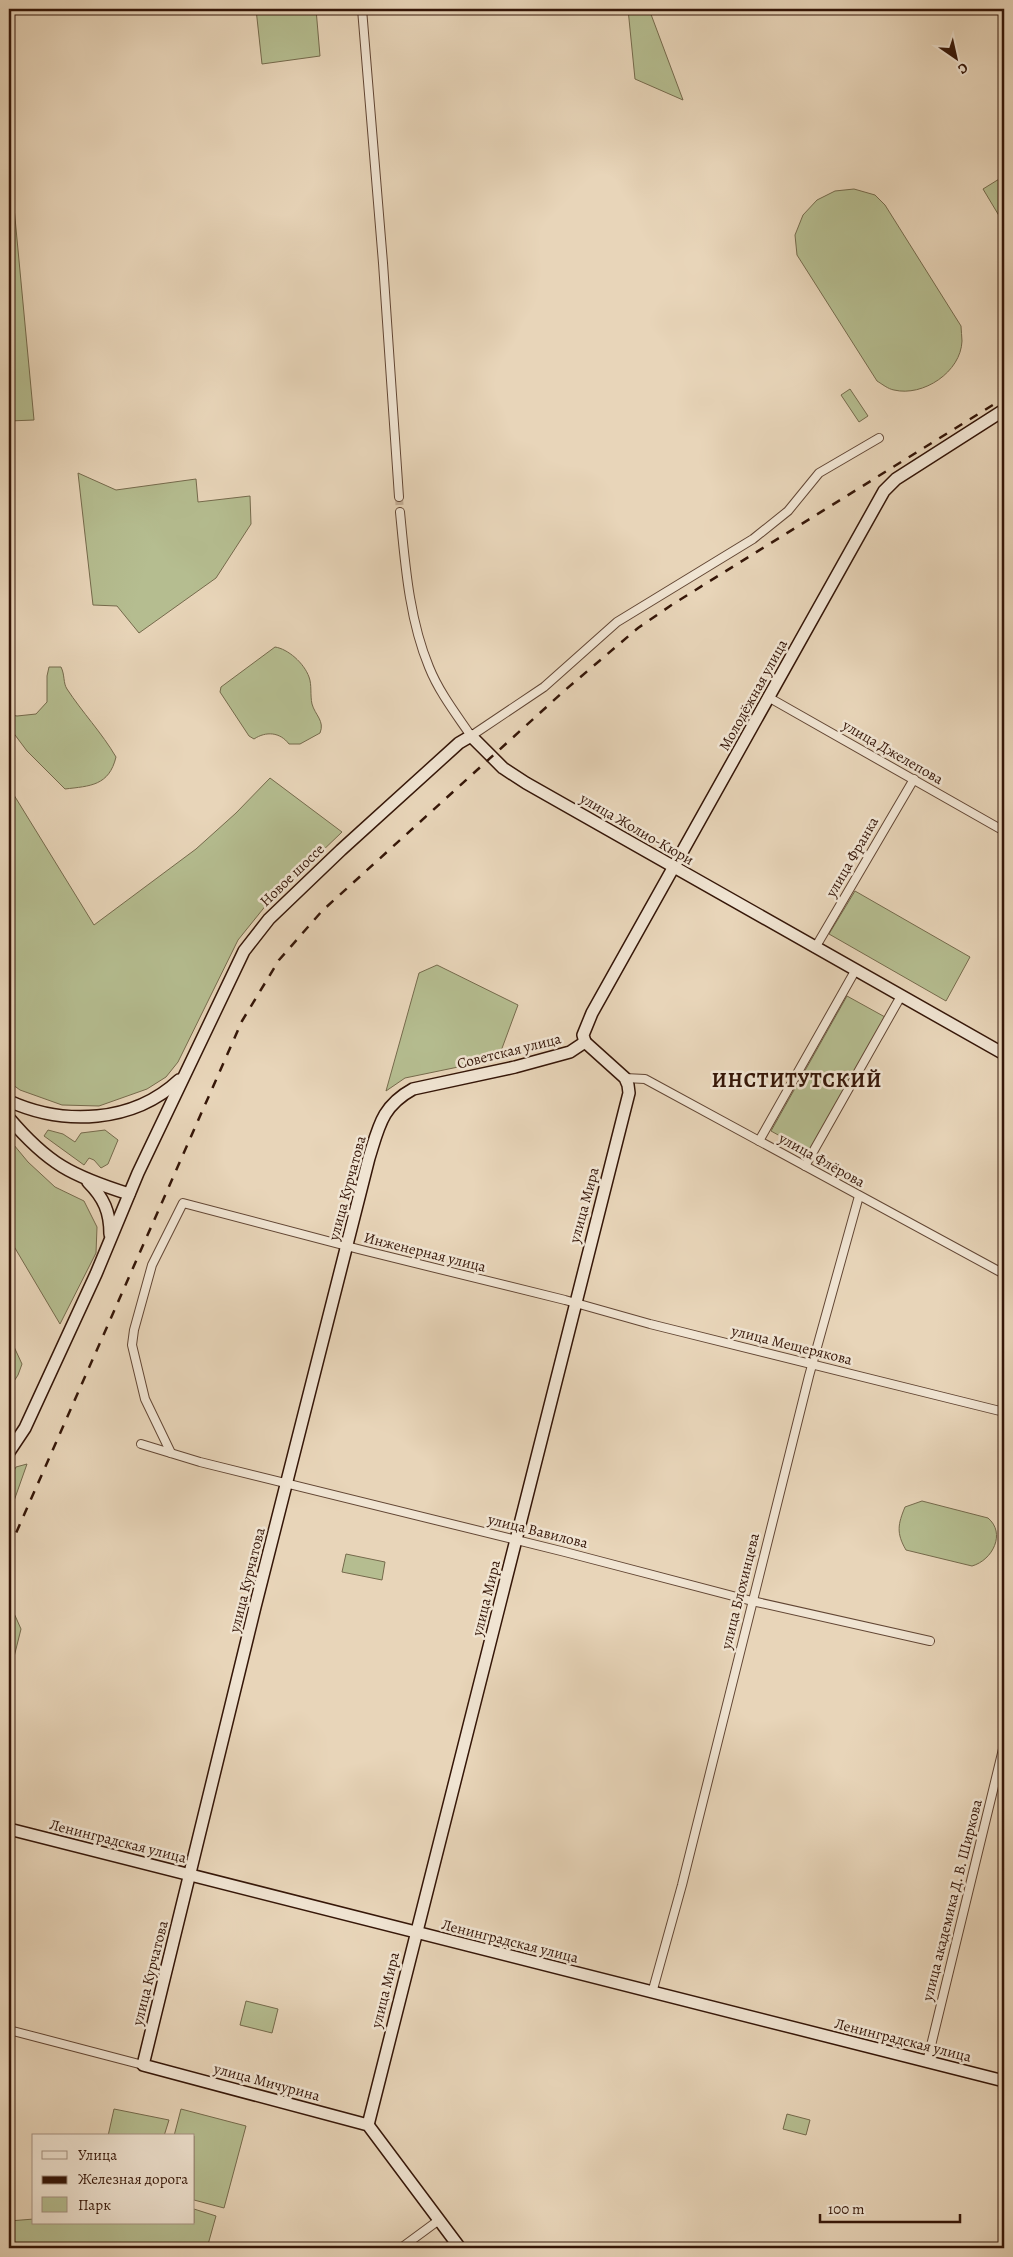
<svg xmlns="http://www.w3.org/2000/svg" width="1013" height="2257" viewBox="0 0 1013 2257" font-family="Alegreya,serif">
<rect width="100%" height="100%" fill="#e8d5b9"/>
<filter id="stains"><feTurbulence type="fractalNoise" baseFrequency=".004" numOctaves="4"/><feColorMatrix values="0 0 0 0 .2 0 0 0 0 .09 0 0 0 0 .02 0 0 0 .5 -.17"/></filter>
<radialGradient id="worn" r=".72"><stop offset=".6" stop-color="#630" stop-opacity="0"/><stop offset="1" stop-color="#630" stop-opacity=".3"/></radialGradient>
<g fill="#b5bd90" stroke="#756a4c">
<path d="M 256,9 L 316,9 L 320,56 L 262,64 Z"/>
<path d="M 628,9 L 649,9 L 683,100 L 635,79 Z"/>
<path d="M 9,154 L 34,420 L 9,421 Z"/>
<path d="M 1004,176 L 1004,224 L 983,189 Z"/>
<path d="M 854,189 L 875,195 L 885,205 L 961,326 C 961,331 962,336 962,341 C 961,372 923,397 894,390 C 888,389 882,384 877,381 L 797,255 L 795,235 L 803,215 L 817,200 L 835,191 Z"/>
<path d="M 850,389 L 868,416 L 859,422 L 841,395 Z"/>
<path d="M 78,473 L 116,490 L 196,479 L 198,502 L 250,496 L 251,524 L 216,578 L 139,633 L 117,606 L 93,605 Z"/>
<path d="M 275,647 C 288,649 304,663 309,677 C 312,685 310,695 312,704 C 315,715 325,721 320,733 L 300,744 L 289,744 C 280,732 266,731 254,739 L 249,736 L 220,692 L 221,687 Z"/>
<path d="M 49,667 L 61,667 C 65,675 63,683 67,689 C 82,712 102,733 116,757 C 109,786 90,786 65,789 L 27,751 L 9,727 L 11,715 L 17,716 L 36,714 L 47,702 L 47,676 Z"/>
<path d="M 270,778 L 342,832 L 267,904 L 238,940 L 178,1062 L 166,1077 L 147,1089 L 99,1106 L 62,1105 L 20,1090 L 9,1082 L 9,787 L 94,925 L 196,849 L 236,813 Z"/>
<path d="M 855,891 L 970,957 L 946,1001 L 829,934 Z"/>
<path d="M 437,965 L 518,1005 L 501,1051 L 492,1060 L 405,1078 L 386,1091 L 419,973 Z"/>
<path d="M 847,996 L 885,1017 L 809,1152 L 771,1131 Z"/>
<path d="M 48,1130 L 63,1134 L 75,1142 L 81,1133 L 105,1130 L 118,1140 L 108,1164 L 101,1168 L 94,1160 L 89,1158 L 84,1165 L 44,1136 Z"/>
<path d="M 9,1139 L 28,1162 L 55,1187 L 84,1201 L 97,1227 L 96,1253 L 60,1324 L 9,1238 Z"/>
<path d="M 9,1336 L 22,1364 L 18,1375 L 9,1389 Z"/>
<path d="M 27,1464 L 9,1515 L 9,1480 L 16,1467 Z"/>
<path d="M 922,1501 L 988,1518 C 1006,1533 993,1560 972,1566 L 906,1550 C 896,1533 898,1524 905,1507 Z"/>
<path d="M 346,1554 L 385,1562 L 382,1580 L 342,1572 Z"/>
<path d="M 9,1602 L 21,1629 L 9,1677 Z"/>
<path d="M 246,2001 L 278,2009 L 272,2033 L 240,2025 Z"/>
<path d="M 114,2109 L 169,2120 L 164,2136 L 108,2136 Z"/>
<path d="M 181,2109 L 246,2126 L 224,2208 L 194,2200 L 194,2136 L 174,2136 Z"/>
<path d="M 787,2114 L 810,2120 L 806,2135 L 783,2129 Z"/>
<path d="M 194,2209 L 216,2216 L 207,2248 L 9,2248 L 9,2221 L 34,2219 L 34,2223 L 194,2223 Z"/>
</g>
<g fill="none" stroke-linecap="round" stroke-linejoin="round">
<path stroke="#c4af96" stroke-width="8" stroke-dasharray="8 4" stroke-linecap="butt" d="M 399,497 L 400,512"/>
<defs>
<g id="street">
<path d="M 362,9 L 383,263 L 399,497"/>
<path d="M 400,512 C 405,563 409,619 429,667 C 439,692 456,714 471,736 L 544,687 L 617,622 L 753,539 L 788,511 L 819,473 L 879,438"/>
<path d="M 768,697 L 1004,831"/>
<path d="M 815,948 L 914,779"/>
<path d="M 625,1078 L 645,1079 L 1004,1274"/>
<path d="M 759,1141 L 855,971"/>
<path d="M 805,1166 L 901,996"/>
<path d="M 141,1444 L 200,1462 L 565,1552 L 752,1601 L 930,1641"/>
<path d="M 171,1453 L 145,1399 L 132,1345 L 134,1330 L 152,1265 L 183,1203 L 358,1249 L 565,1300 L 650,1324 L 1004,1412"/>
<path d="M 652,1993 L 682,1885 L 809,1376 L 859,1196"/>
<path d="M 9,2030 L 143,2065"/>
<path d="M 927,2062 L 1004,1745"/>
<path d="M 401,2248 L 439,2220"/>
</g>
<g id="secondary">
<path d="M 585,1042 L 583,1035 L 592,1013 L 884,491 L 896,479 L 1004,410"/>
<path d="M 9,1101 C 64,1126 133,1123 179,1080"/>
<path d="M 9,1118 C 48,1164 72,1176 129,1194"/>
<path d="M 88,1182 C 104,1198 110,1212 110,1234"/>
<path d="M 9,1452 L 25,1428 L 96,1274 L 138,1173 L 244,951 L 269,919 L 341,850 L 459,743 L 471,736 L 503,768 L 526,783 L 1004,1054"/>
<path d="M 9,1829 L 1004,2081"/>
<path d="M 368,2125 L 629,1093 L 628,1085 L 625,1078 L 585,1042"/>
<path d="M 460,2248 L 368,2125 L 143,2065 L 255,1607 L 369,1158 C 379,1126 382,1106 413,1089 L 515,1067 L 570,1052 L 585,1042"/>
</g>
</defs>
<use href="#street" stroke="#624634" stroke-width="10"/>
<use href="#secondary" stroke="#351608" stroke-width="14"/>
<use href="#street" stroke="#f0e4d2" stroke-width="8"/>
<use href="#secondary" stroke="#f0e4d2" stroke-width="11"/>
<path stroke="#351608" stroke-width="2.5" stroke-dasharray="9 9" stroke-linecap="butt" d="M 9,1549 L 242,1021 L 279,960 L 322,911 L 564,691 L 638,628 L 673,604 L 1004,398"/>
</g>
<g text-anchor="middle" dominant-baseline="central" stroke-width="5" stroke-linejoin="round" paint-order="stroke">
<g font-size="15" fill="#351608" stroke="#f0e4d2">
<text transform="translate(753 695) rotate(-61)">Молодёжная улица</text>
<text transform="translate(893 752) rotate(30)">улица Джелепова</text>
<text transform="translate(637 829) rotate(30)">улица Жолио-Кюри</text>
<text transform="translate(852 857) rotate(-60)">улица Франка</text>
<text transform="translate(292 875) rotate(-44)">Новое шоссе</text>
<text transform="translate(509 1051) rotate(-14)">Советская улица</text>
<text transform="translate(822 1160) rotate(29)">улица Флёрова</text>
<text transform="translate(347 1188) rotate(-75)">улица Курчатова</text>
<text transform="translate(584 1205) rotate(-75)">улица Мира</text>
<text transform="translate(425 1252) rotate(14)">Инженерная улица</text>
<text transform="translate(792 1345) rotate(14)">улица Мещерякова</text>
<text transform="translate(538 1531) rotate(14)">улица Вавилова</text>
<text transform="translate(247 1580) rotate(-76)">улица Курчатова</text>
<text transform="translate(740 1591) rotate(-76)">улица Блохинцева</text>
<text transform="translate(486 1598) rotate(-76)">улица Мира</text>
<text transform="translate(118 1841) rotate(14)">Ленинградская улица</text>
<text transform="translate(952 1900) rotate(-76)">улица академика Д. В. Ширкова</text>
<text transform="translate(510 1941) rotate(14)">Ленинградская улица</text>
<text transform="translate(150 1973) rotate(-76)">улица Курчатова</text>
<text transform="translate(385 1990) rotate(-76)">улица Мира</text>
<text transform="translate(903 2040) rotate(14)">Ленинградская улица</text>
<text transform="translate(267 2082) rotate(15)">улица Мичурина</text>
</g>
<g font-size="20" font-weight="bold" letter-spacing="1" fill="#351608" stroke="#f0e4d2">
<text x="797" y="1080">ИНСТИТУТСКИЙ</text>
</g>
</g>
<rect width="1013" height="2257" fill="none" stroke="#e8d5b9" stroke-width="30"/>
<rect x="10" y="10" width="993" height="2237" fill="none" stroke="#351608" stroke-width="2.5"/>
<rect x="15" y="15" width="983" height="2227" fill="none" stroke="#351608"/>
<rect x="32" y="2134" width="162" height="90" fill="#f0e4d2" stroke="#a59281"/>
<rect x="42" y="2151" width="25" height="8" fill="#f0e4d2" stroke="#a59281"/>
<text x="78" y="2160" font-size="15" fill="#351608">Улица</text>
<rect x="42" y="2176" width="25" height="8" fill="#351608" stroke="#a59281"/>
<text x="78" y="2184" font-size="15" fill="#351608">Железная дорога</text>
<rect x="42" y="2197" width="25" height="15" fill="#b5bd90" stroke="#a59281"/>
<text x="78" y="2210" font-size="15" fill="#351608">Парк</text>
<g transform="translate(956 58) rotate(146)" stroke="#f0e4d2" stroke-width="4" paint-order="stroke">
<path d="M0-4L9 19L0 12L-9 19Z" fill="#351608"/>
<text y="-8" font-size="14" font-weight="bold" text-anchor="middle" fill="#351608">С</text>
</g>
<path d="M820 2214v8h140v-8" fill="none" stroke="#351608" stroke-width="2.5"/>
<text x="828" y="2214" font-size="15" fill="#351608" stroke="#f0e4d2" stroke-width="4" paint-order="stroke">100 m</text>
<rect width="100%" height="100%" filter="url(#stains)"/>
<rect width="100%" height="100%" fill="url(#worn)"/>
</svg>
